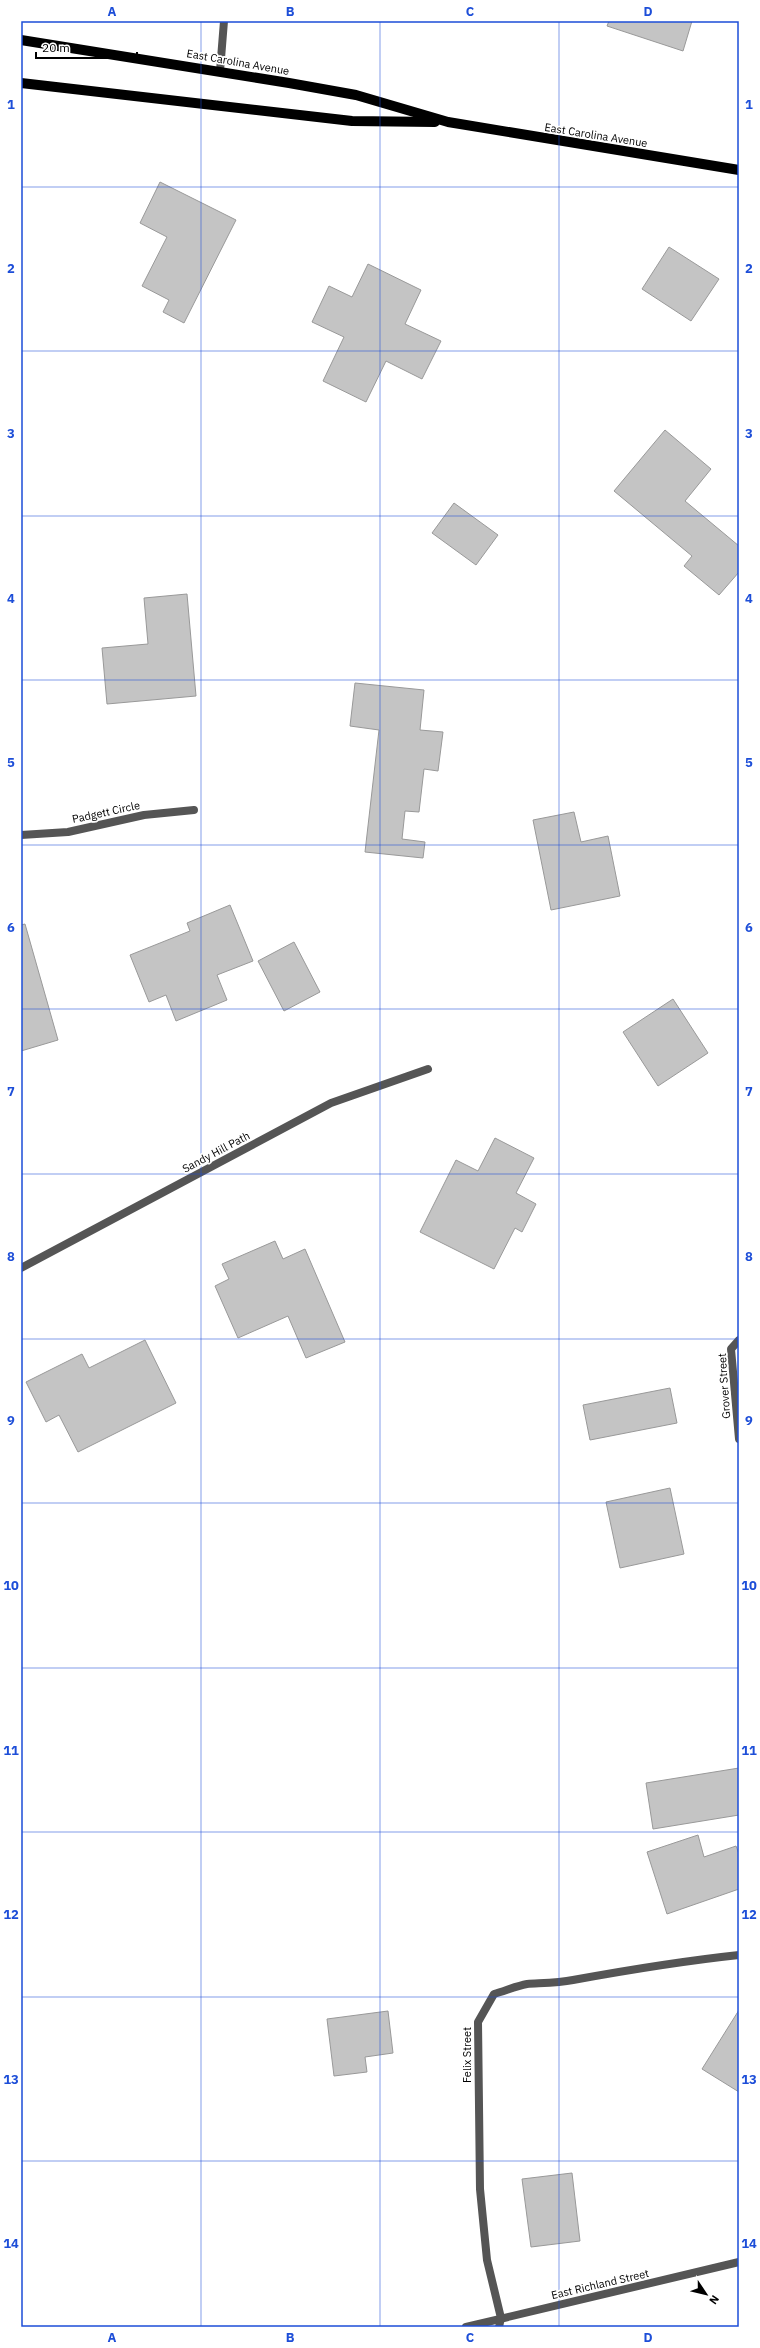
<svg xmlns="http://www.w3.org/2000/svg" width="760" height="2348" viewBox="0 0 760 2348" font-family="'IBM Plex Sans',sans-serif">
<rect width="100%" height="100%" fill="#fff"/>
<g fill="#c4c4c4" stroke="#999">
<path d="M 609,21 L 692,21 L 683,51 L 607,26 Z"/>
<path d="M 160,182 L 236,220 L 184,323 L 163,312 L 169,300 L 142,286 L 167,237 L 140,223 Z"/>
<path d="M 669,247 L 719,279 L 691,321 L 642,289 Z"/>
<path d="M 368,264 L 421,290 L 405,324 L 441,341 L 422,379 L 386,361 L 366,402 L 323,381 L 344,337 L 312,322 L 329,286 L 352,297 Z"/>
<path d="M 665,430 L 711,469 L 685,501 L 739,546 L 739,572 L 719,595 L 684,566 L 692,556 L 614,491 Z"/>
<path d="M 454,503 L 498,535 L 476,565 L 432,533 Z"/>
<path d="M 187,594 L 196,696 L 107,704 L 102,648 L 148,644 L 144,598 Z"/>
<path d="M 355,683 L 424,690 L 420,730 L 443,732 L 438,771 L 424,769 L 419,812 L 405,811 L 402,839 L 425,842 L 423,858 L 365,852 L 379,730 L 350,726 Z"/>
<path d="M 574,812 L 581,842 L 608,836 L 620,896 L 551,910 L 533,820 Z"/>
<path d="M 230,905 L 253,961 L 217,975 L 227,1000 L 176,1021 L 166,995 L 149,1002 L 130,955 L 190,931 L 187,923 Z"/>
<path d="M 25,924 L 58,1040 L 21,1051 L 21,925 Z"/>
<path d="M 294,942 L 320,992 L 284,1011 L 258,961 Z"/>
<path d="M 673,999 L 708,1053 L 658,1086 L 623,1032 Z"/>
<path d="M 495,1138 L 534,1158 L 516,1193 L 536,1204 L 522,1232 L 515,1228 L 494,1269 L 420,1232 L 456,1160 L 478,1171 Z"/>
<path d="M 275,1241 L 283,1259 L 305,1249 L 345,1342 L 306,1358 L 288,1316 L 238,1338 L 215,1286 L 229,1279 L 222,1264 Z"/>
<path d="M 145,1340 L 176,1403 L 78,1452 L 59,1415 L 46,1422 L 26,1382 L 82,1354 L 89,1368 Z"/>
<path d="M 670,1388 L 677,1423 L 590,1440 L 583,1405 Z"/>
<path d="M 670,1488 L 684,1554 L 620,1568 L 606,1502 Z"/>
<path d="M 739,1768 L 739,1815 L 653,1829 L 646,1783 Z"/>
<path d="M 698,1835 L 704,1857 L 736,1846 L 739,1854 L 739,1889 L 667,1914 L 647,1852 Z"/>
<path d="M 739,2010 L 739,2092 L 702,2069 Z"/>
<path d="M 388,2011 L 393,2053 L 365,2057 L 367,2072 L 334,2076 L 327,2019 Z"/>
<path d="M 572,2173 L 580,2241 L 531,2247 L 522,2179 Z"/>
</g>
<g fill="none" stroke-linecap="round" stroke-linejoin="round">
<g stroke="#555" stroke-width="8">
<path d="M 220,71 L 224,21"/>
<path d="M 21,835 L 68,832 L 144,815 L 194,810"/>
<path d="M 21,1268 L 331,1103 L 428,1069"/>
<path d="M 739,1340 L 731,1349 L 739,1439"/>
<path d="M 466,2327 L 739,2262"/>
<path d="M 499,2327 L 501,2318 L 487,2260 L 480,2189 L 478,2022 L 494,1994 C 505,1991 516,1986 527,1984 C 542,1983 558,1983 573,1980 C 628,1970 683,1961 739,1955"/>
</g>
<g stroke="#000" stroke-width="10">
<path d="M 21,40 L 289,83 L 356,95 L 448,122 L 739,170"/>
<path d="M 21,83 L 352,121 L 435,122"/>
</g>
</g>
<path fill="none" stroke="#1d4ed8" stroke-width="1" stroke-opacity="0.55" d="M 201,21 L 201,2327M 380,21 L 380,2327M 559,21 L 559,2327M 21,187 L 739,187M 21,351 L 739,351M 21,516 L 739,516M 21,680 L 739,680M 21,845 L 739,845M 21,1009 L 739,1009M 21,1174 L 739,1174M 21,1339 L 739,1339M 21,1503 L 739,1503M 21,1668 L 739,1668M 21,1832 L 739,1832M 21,1997 L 739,1997M 21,2161 L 739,2161"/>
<g text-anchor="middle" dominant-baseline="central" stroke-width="3.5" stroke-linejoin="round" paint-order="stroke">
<g font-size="11" fill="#000" stroke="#fff">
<text transform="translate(238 62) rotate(10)">East Carolina Avenue</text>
<text transform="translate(596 135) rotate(9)">East Carolina Avenue</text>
<text transform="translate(106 812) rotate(-12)">Padgett Circle</text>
<text transform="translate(216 1152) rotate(-28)">Sandy Hill Path</text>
<text transform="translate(724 1386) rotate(-94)">Grover Street</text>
<text transform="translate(467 2055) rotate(-90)">Felix Street</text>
<text transform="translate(600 2284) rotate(-13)">East Richland Street</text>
</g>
</g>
<rect width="760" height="2348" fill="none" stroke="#ffffff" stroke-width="44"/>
<g transform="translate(706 2294) rotate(125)" stroke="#ffffff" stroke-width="3" paint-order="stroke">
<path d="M0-3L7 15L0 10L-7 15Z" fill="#000000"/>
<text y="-6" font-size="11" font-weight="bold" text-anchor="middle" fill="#000000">N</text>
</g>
<path d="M36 52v6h101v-6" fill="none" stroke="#000000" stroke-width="2"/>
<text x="42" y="52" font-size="12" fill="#000000" stroke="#ffffff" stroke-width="3" paint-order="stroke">20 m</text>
<rect x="22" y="22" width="716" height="2304" fill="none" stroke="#1d4ed8" stroke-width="1.5"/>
<g font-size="13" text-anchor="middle" font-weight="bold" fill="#1d4ed8">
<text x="112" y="16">A</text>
<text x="290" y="16">B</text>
<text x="470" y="16">C</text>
<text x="648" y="16">D</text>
<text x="11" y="109">1</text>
<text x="749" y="109">1</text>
<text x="11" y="273">2</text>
<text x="749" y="273">2</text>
<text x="11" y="438">3</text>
<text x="749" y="438">3</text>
<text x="11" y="603">4</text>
<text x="749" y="603">4</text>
<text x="11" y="767">5</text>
<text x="749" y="767">5</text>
<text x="11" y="932">6</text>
<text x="749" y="932">6</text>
<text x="11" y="1096">7</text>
<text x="749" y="1096">7</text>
<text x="11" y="1261">8</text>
<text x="749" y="1261">8</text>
<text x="11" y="1425">9</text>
<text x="749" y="1425">9</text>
<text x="11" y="1590">10</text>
<text x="749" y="1590">10</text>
<text x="11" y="1755">11</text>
<text x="749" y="1755">11</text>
<text x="11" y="1919">12</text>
<text x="749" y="1919">12</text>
<text x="11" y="2084">13</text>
<text x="749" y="2084">13</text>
<text x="11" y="2248">14</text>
<text x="749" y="2248">14</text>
<text x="112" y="2342">A</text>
<text x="290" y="2342">B</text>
<text x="470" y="2342">C</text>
<text x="648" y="2342">D</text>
</g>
</svg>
